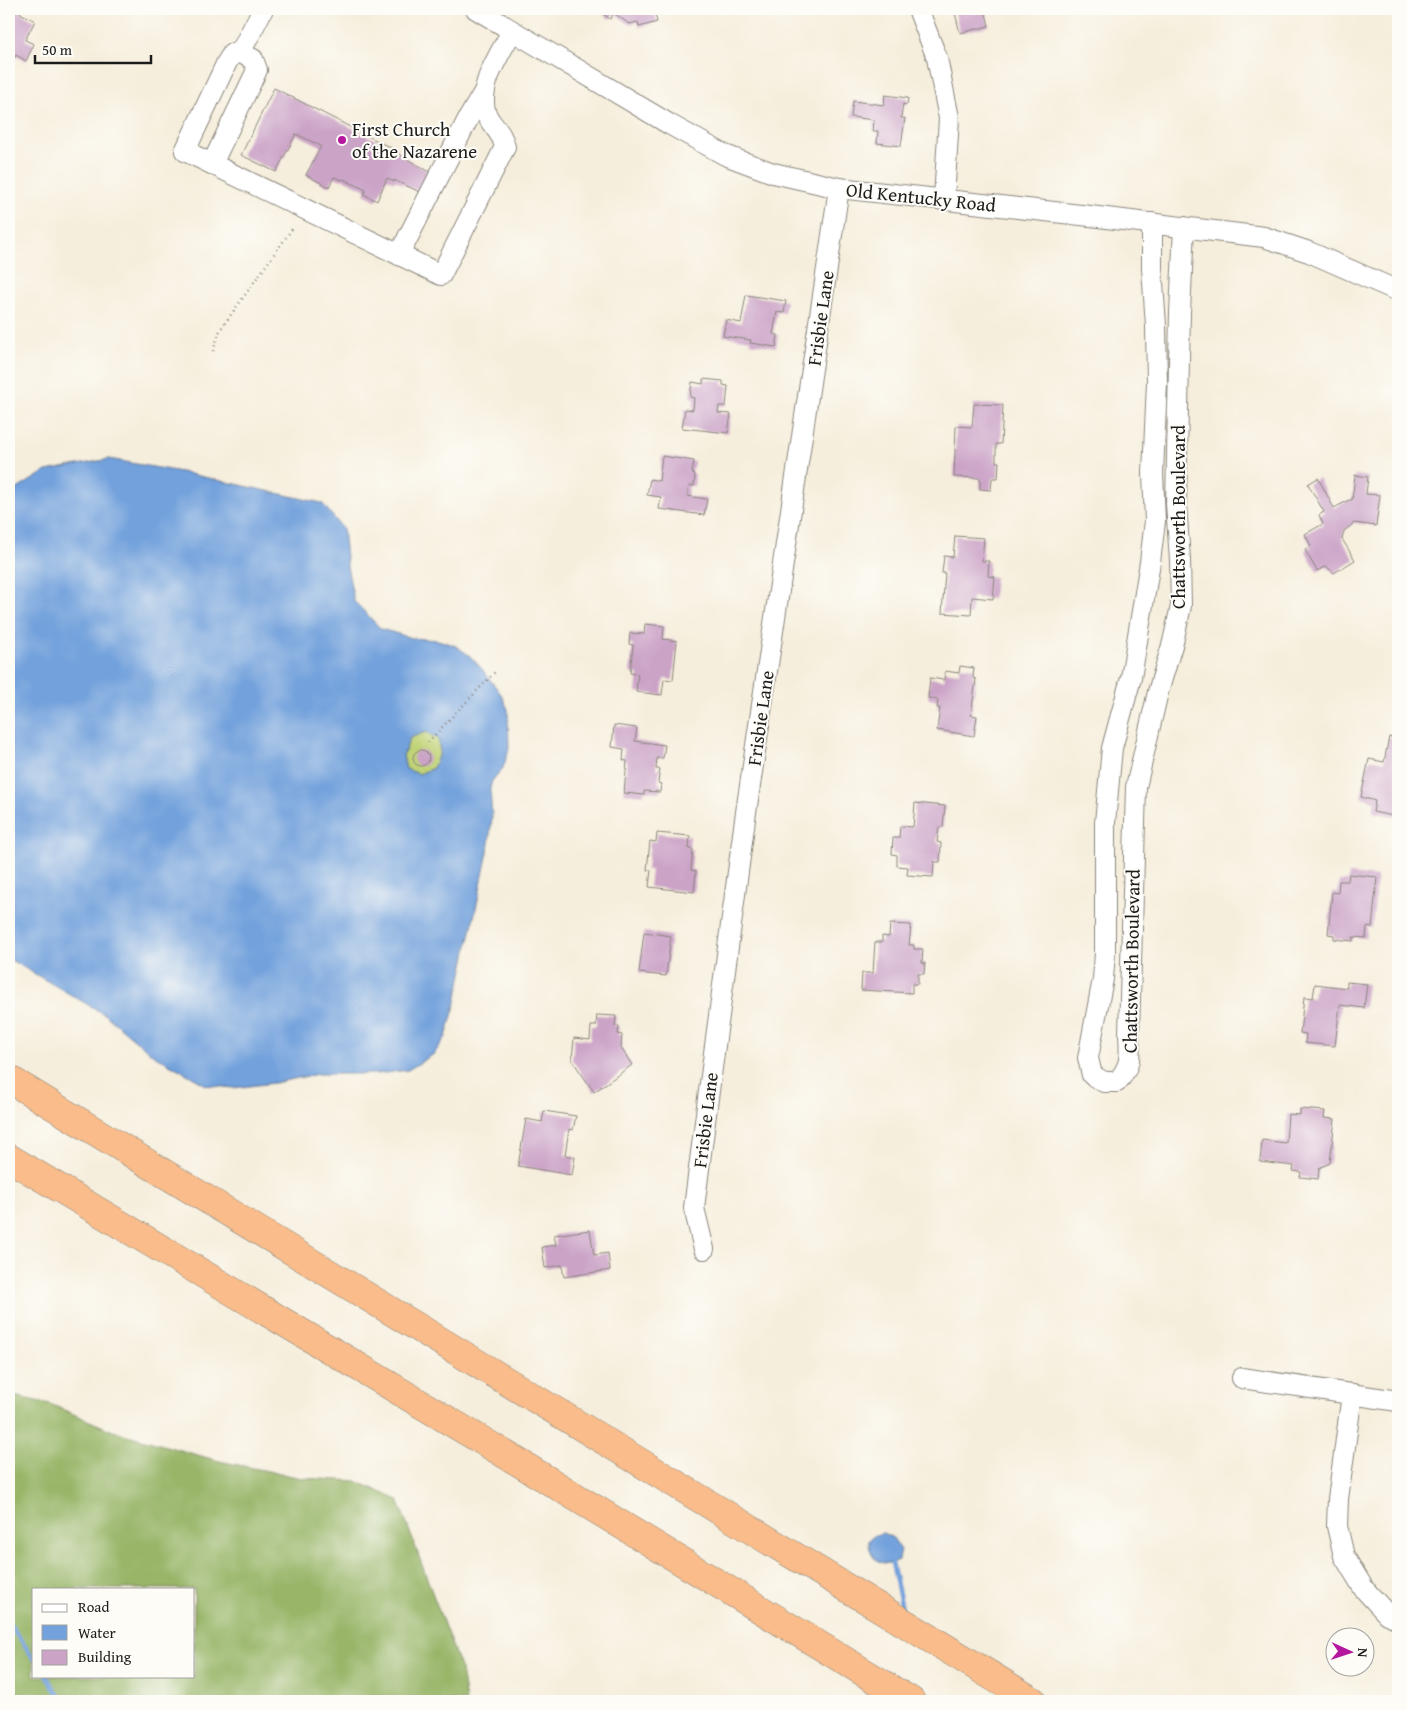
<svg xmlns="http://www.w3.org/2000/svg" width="1407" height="1710" viewBox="0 0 1407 1710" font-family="'Gentium Book Plus',serif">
<rect width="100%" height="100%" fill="#fdfcf7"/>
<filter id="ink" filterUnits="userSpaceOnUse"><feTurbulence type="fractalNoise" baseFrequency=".02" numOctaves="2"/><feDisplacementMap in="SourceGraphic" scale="10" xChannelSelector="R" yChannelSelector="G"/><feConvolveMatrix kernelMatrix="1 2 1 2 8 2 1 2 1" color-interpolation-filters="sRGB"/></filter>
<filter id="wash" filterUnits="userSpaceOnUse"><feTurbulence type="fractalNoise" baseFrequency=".0096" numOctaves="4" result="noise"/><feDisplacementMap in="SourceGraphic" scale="20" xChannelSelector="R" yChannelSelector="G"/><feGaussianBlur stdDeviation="1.12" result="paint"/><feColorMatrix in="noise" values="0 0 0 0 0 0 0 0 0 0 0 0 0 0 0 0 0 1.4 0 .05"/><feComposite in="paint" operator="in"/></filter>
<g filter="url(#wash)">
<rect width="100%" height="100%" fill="#f6eedc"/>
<path fill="#c0d376" stroke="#6e7849" d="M 426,731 L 438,739 L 440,752 L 433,768 L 419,774 L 406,769 L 403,756 L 410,738 Z"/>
<path fill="#98b567" stroke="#5a6842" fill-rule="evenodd" d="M 9,1395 L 50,1404 L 113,1431 L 219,1461 L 302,1478 L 356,1481 L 398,1500 L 461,1670 L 466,1701 L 9,1701 ZM 34,1589 L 194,1589 L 194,1676 L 34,1676 Z"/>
<g fill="#72a1dc" stroke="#475e7c" fill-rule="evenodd">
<path d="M 109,459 L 181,472 L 322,503 L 343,529 L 347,566 L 354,601 L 381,629 L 412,638 L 438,640 L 454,645 L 469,655 L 482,669 L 501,694 L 508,709 L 509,749 L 503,768 L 492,781 L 490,788 L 492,817 L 488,852 L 456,1002 L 446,1037 L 434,1054 L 408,1070 L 377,1074 L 318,1074 L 274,1083 L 233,1088 L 206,1085 L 152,1054 L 104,1014 L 9,959 L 9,494 L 46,471 ZM 426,732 L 438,739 L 440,752 L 433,768 L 419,774 L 406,769 L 403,756 L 410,738 Z"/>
<path d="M 883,1533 L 893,1538 L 901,1550 L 899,1560 C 882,1569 868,1559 869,1540 L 875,1535 Z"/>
</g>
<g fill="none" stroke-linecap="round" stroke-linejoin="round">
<g stroke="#72a1dc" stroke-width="4.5">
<path d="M 892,1563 L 902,1608"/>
<path d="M 9,1623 L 34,1659"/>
<path d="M 46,1676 L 63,1701"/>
</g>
</g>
<g id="blocks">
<g fill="#cba3c7">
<path d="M 9,9 L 22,9 L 20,13 L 35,21 L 25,40 L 34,44 L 26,61 L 16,55 L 9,68 Z"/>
<path d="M 596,9 L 659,9 L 660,12 L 655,14 L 657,22 L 639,27 L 638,22 L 629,24 L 614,13 L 610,19 Z"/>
<path d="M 954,9 L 985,9 L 989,26 L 960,33 Z"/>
<path d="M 274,88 L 399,152 L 398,154 L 430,172 L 420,192 L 394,180 L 394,182 L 387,178 L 377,201 L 364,194 L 366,190 L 343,179 L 342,180 L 334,177 L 329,187 L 306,175 L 321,146 L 296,134 L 276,172 L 241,155 Z"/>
<path d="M 885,95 L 908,98 L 907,105 L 903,104 L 901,118 L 905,118 L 901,146 L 877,143 L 878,131 L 873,131 L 874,120 L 851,117 L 853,101 L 884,105 Z"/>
<path d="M 746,295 L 786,301 L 784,313 L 777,312 L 773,334 L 778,335 L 776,347 L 750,343 L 751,340 L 723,336 L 726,320 L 741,323 Z"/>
<path d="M 703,379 L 723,381 L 723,385 L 728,386 L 726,406 L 719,406 L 718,413 L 731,414 L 728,433 L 682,428 L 685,409 L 693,410 L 694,398 L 690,397 L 692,382 L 703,384 Z"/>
<path d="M 974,404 L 1003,405 L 1001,444 L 996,444 L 996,462 L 999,462 L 998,478 L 992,478 L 991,490 L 980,489 L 980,478 L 954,477 L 956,426 L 972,427 Z"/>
<path d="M 662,456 L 694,461 L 692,473 L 695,474 L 694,486 L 689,486 L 687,496 L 707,499 L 704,515 L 659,509 L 661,497 L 647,495 L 650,479 L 659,481 Z"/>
<path d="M 1355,475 L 1368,477 L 1366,494 L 1380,495 L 1376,526 L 1354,523 L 1344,531 L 1342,539 L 1355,560 L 1334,573 L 1326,566 L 1317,571 L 1305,550 L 1311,546 L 1305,534 L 1323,524 L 1319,515 L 1324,512 L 1308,484 L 1318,478 L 1334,508 L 1349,500 L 1352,500 Z"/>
<path d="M 955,536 L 984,538 L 982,561 L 989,561 L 988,576 L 995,577 L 993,599 L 972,597 L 971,615 L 942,613 L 945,573 L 942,573 L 944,556 L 953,557 Z"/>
<path d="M 645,624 L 664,626 L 663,639 L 677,641 L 673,680 L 664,679 L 662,695 L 636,692 L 638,674 L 630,673 L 633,645 L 629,644 L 630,633 L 644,634 Z"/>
<path d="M 960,666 L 974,668 L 973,678 L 976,679 L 971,715 L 977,716 L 974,736 L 937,730 L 940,708 L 937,708 L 938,700 L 928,698 L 930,678 L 944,680 L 945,671 L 959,673 Z"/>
<path d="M 614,725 L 637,728 L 635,741 L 665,745 L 663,758 L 657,758 L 656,769 L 660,769 L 658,783 L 661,784 L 660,792 L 644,791 L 644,795 L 624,793 L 627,761 L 623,760 L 624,749 L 612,747 Z"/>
<path d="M 1389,737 L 1398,739 L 1398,817 L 1373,812 L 1375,801 L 1361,797 L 1369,759 L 1384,762 Z"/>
<circle cx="421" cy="758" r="8"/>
<path d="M 915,803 L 945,806 L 943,827 L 939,827 L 937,842 L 941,843 L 940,862 L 934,862 L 933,877 L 907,875 L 908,867 L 897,866 L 897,855 L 892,854 L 893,838 L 899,838 L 900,826 L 913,827 Z"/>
<path d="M 657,833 L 690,836 L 689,849 L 693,849 L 691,870 L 696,871 L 694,892 L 649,887 L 651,870 L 647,870 L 650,841 L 656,842 Z"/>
<path d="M 1349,874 L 1377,877 L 1372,928 L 1367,927 L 1366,938 L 1353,937 L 1353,941 L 1334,939 L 1334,935 L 1328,934 L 1332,892 L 1338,893 L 1339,881 L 1348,881 Z"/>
<path d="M 890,924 L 911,925 L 909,945 L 914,945 L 914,949 L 923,949 L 922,963 L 925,963 L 924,974 L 918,974 L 918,984 L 912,984 L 912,993 L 861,990 L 862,973 L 873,973 L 875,942 L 882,942 L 882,936 L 889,937 Z"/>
<path d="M 644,932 L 671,936 L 666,976 L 639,973 Z"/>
<path d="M 1347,982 L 1367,984 L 1364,1008 L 1340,1005 L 1335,1046 L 1305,1043 L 1306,1034 L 1300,1033 L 1304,997 L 1313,998 L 1315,984 L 1347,988 Z"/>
<path d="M 597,1015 L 616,1016 L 615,1026 L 619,1026 L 618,1034 L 622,1035 L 621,1048 L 632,1065 L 594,1092 L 572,1060 L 574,1038 L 590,1040 L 591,1026 L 596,1026 Z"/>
<path d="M 1300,1109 L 1325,1111 L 1324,1118 L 1335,1119 L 1330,1163 L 1319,1168 L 1318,1179 L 1300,1177 L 1301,1172 L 1293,1171 L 1294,1166 L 1260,1162 L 1262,1140 L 1286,1143 L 1288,1114 L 1300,1115 Z"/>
<path d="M 544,1111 L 576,1116 L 573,1130 L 569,1129 L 565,1155 L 575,1157 L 572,1175 L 518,1166 L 526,1119 L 542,1122 Z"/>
<path d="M 590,1230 L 594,1255 L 608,1253 L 610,1270 L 564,1277 L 562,1265 L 545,1268 L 542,1247 L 556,1245 L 554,1235 Z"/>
</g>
</g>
</g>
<g filter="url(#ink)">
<use href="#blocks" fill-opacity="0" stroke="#89857c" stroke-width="1"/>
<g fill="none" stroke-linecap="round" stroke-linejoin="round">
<defs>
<g id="minor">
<path d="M 263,9 L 240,53 L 232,54 L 227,62 L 185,151 L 441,275 L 505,147 C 502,130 488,124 485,110 C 479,83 500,54 512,31"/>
<path d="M 476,9 L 669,124 L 725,155 L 773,173 L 839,188 L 1090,216 L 1264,237 L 1309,252 L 1398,291"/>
<path d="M 918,9 L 937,58 L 949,118 L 944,199"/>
<path d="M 212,164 L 257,70 L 253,59 L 240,53"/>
<path d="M 1152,223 L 1152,268 L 1156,326 L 1157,383 L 1153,473 L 1155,521 L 1150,562 L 1131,678 L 1112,748 L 1105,823 L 1105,953 L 1103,979 L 1088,1058 L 1092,1075 L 1104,1082 L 1117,1082 C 1132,1065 1130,1056 1129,1034 L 1136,787 L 1158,692 L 1173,642 L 1181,606 L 1180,560 L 1176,504 L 1180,313 L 1184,227"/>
<path d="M 399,255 L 468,119 L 485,90"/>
<path d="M 704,1249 L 694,1208 L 707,1106 L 745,819 L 839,188"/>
<path d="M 1242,1378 L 1398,1401"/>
<path d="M 1352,1394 L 1338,1499 L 1337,1526 L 1344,1556 L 1364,1589 L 1387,1614 L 1398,1619"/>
</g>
<g id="highway">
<path d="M 9,1079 L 1033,1701"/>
<path d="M 9,1158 L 523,1465 L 911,1701"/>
</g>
</defs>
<use href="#minor" stroke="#89857c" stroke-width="22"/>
<use href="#highway" stroke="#89857c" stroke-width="29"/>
<g stroke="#89857c" stroke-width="2.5" stroke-dasharray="1 4" stroke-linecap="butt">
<path d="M 213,351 L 220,330 L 292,229"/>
<path d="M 428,742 L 496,671"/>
</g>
<use href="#minor" stroke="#fff" stroke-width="20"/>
<use href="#highway" stroke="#f9bc8a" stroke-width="28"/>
</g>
</g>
<circle fill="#b5179e" stroke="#fdfcf7" stroke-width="2" cx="342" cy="140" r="5"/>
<g text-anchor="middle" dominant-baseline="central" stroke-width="4" stroke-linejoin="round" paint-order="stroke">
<g font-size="19" fill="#1c1c1c" stroke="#fdfcf7" text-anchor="start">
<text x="352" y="129">First Church<tspan x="352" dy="22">of the Nazarene</tspan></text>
</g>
<g font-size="19" fill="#1c1c1c" stroke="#fdfcf7">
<text transform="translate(921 197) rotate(6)">Old Kentucky Road</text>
<text transform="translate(820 318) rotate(-82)">Frisbie Lane</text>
<text transform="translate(1178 517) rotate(-90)">Chattsworth Boulevard</text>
<text transform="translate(760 718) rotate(-82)">Frisbie Lane</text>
<text transform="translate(1131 961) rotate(-89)">Chattsworth Boulevard</text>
<text transform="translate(705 1120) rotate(-83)">Frisbie Lane</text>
</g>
</g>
<rect width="1407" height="1710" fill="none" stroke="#fdfcf7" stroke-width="30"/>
<rect x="32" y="1588" width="162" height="90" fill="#fdfcf7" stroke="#a3a29f"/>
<rect x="42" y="1604" width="25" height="8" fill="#ffffff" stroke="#a3a29f"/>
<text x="78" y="1612" font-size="15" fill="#1c1c1c">Road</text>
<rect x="42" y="1625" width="25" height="15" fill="#72a1dc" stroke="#a3a29f"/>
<text x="78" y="1638" font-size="15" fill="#1c1c1c">Water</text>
<rect x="42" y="1650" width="25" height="15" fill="#cba3c7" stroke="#a3a29f"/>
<text x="78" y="1662" font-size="15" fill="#1c1c1c">Building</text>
<g transform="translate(1350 1652) rotate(93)"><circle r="24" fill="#fdfcf7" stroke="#a3a29f"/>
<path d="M0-4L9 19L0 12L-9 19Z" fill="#b5179e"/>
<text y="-8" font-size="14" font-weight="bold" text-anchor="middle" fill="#1c1c1c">N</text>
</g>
<path d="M35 55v8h116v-8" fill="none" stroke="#1c1c1c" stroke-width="2.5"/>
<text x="42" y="55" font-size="15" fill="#1c1c1c" stroke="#fdfcf7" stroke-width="4" paint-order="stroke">50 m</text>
</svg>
